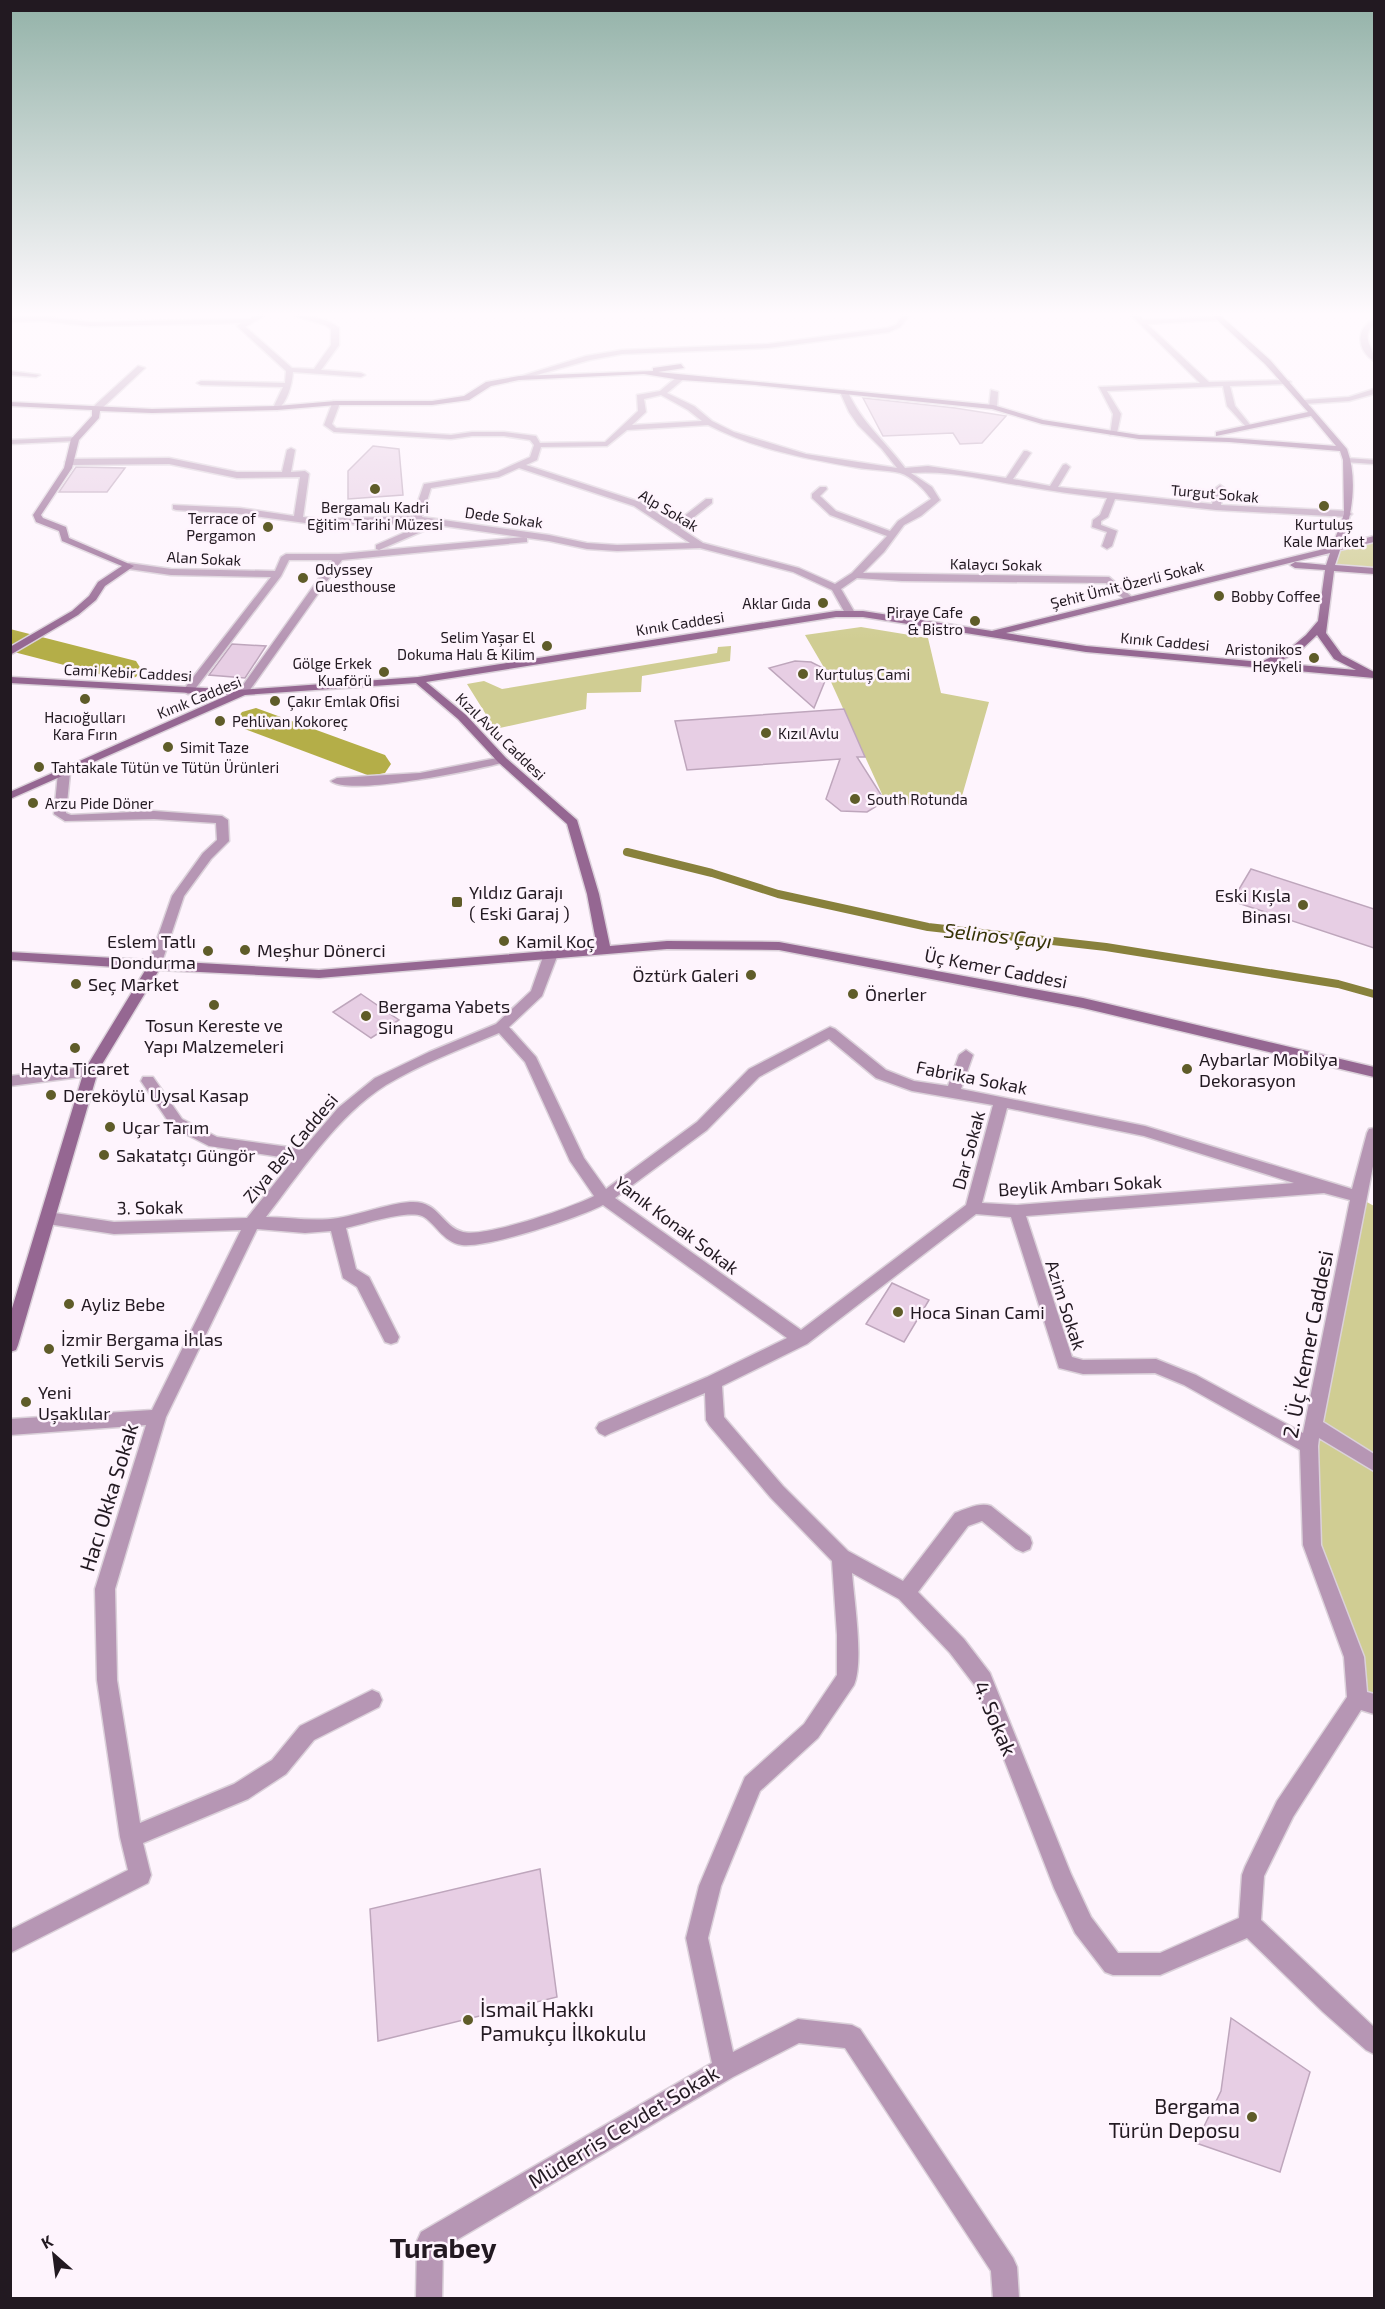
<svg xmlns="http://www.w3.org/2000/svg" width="1385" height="2309" viewBox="0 0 1385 2309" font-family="'Exo 2',sans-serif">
<rect width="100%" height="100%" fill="#fef4fd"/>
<g fill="#d0cd93">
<path d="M 1374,539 L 1374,571 L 1330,567 L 1335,550 Z"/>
<path d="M 861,627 L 928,638 L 941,693 L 989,702 L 960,803 L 887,805 L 826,671 L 805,635 Z"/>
<path d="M 731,646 L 730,661 L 642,676 L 641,692 L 587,693 L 586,709 L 495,729 L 467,684 L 484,681 L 502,689 L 717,653 L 718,647 Z"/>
<path d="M 1358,1197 L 1374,1206 L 1374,1704 L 1357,1699 L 1312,1545 L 1309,1446 Z"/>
</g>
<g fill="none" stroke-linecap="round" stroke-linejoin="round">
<path stroke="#88813c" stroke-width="8" d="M 627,852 L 712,873 L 778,894 L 928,927 L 1106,947 L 1338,984 L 1374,994"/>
<g fill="#b4ae48" fill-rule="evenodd">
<path d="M 10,629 L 136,661 L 141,669 L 136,677 L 122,680 L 10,651 Z"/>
<path d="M 256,708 L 385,755 L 391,764 L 385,773 L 370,776 L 242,728 L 236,720 L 242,712 Z"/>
</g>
</g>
<g fill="#e7cee4" stroke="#bea6bc" stroke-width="1.5">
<path d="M 863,398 L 955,408 L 1006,416 L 982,443 L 960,444 L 953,433 L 883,436 Z"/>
<path d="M 373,446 L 399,449 L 403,495 L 348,499 L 348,471 Z"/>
<path d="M 76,467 L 125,468 L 107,492 L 59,492 Z"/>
<path d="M 232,644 L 266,646 L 245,678 L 209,675 Z"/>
<path d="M 795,661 L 811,662 L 829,671 L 814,708 L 769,668 Z"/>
<path d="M 844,709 L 865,757 L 857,757 L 885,801 L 867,812 L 841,811 L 826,799 L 840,759 L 687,770 L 675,721 Z"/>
<path d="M 1251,869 L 1374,909 L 1374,948 L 1232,901 Z"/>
<path d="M 361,994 L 399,1020 L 371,1038 L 333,1012 Z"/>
<path d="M 892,1283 L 929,1300 L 904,1342 L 866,1324 Z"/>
<path d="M 540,1869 L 557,1997 L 378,2041 L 370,1909 Z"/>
<path d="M 1231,2018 L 1310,2072 L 1280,2172 L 1196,2143 L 1221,2091 Z"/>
</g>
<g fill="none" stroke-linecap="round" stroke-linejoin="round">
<defs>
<g id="street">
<path d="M 255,316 L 264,316 L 245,327 L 249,330 L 292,368 L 314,369 L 331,345 L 331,329 L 325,325 L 295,316 C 310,316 327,318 339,328 L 339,345 L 321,370 L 361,373 L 365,375 L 361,377 L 293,372 C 292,385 287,403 277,410 L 273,408 L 283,387 L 201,385 L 197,383 L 201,381 L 285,383 L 286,371 L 237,326 L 241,323 L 90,326 L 43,321 L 10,322 L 10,318 L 43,317 L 90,322 L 250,319 Z"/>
<path d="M 902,316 L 909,316 L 900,327 L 889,332 L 768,348 L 622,354 L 590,360 L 519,380 L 515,378 L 586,356 L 622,350 L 768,344 L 887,328 L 896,325 Z"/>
<path d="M 1132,316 L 1139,316 L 1143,320 L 1221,317 L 1219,320 L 1147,324 L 1209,382 L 1287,380 L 1291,382 L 1287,384 L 1230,386 L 1235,406 L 1252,427 L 1248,429 L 1227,406 L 1223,386 L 1107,391 L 1121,414 L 1117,433 L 1110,435 L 1113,414 L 1099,387 L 1200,383 Z"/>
<path d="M 1374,319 L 1374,324 C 1359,339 1375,347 1374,361 C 1357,350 1355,329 1374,319 Z"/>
<path d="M 138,366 L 145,368 L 99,411 L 93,411 L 93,407 Z"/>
<path d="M 10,371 L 40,375 L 36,377 L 10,375 Z"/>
<path d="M 678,376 L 685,378 L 667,393 L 694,406 L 712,421 L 734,432 L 806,454 L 897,468 L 882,449 L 858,425 L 849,412 L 840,392 L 844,390 L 848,392 C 861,422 886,442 905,468 L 928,466 L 1006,478 L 1024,451 L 1027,451 L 1031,453 L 1013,479 L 1050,486 L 1063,465 L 1066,464 L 1070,467 L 1058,487 L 1212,504 L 1216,488 L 1220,485 L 1224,488 L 1221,505 L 1348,511 L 1352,514 L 1348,517 L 1216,510 L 1115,499 L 1108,517 L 1101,521 L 1101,525 L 1117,531 L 1112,546 L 1107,549 L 1102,546 L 1107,532 L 1092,527 L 1093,520 L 1100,515 L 1107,498 C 1079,495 1051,491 1023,486 C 986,480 949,470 911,473 L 932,487 L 940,500 L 921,516 L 904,525 L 884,552 L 863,573 L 1109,577 L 1134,599 L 1126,601 L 1106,583 L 902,581 L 857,578 L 841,589 L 855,613 L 850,616 L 845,613 L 832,590 L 793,572 L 700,548 L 617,551 L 587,549 L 549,541 L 437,525 L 379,550 L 376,549 L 376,545 L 426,523 L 320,525 L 240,514 L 176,510 L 173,509 L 173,505 L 240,508 L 294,516 L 300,477 L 237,478 L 169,464 L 69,465 L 65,462 L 69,459 L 169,458 L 237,472 L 282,472 L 287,450 L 291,448 L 295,450 L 291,472 L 305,471 L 309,474 L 303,517 L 320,519 L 413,516 L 424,484 L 497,472 L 530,457 L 534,445 L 530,440 L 504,436 L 472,436 L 451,439 L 334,432 L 324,425 L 333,401 L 340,403 L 332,424 L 336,428 L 451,435 L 472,432 L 504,432 L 536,436 L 540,443 L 605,442 L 638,411 L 637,395 L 660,391 ZM 661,395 L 688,410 L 702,421 L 632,425 L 646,412 L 644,399 ZM 708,425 C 754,449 807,459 859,468 C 872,470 887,470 900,473 C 911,476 925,490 931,499 L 898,521 L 890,531 L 836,511 L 820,496 L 827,489 L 826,487 L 820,487 L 812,494 L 812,498 L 830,515 L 887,536 L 852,573 L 835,584 L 799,568 L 703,543 L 680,528 L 712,503 L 712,499 L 706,499 L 674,524 L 640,502 L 526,465 L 537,460 L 541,447 L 607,446 L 627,430 ZM 519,468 L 634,506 L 690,543 L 617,545 L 587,543 L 549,535 L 422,517 L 431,488 L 499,477 Z"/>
<path d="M 1374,389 L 1374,394 L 1349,401 L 1304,404 L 1300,402 L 1304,400 L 1349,397 Z"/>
<path d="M 991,390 L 998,392 L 997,407 L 993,409 L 989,407 Z"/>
<path d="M 78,437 L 79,439 L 75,441 L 10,444 L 10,440 Z"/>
<path d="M 1347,458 L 1374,460 L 1374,464 L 1344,462 L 1343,460 Z"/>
<path d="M 524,537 L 527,538 L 527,542 L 342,560 L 247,694 L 243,695 L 238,692 L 332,560 L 289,560 L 281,576 L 192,693 L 188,694 L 183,691 L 184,689 L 271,577 L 171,575 L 129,569 L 124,566 L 129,563 L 171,569 L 275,571 L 281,557 L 286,554 L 339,554 Z"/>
<path d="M 502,757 L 506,758 L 506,762 C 479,769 350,797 331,781 L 337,778 L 420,773 Z"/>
<path d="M 64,770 L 70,773 L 66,813 L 71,815 L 154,811 L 222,816 L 228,820 L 229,841 L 211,859 L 184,896 L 160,968 L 155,969 L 148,965 L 172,896 L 203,853 L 217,840 L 216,823 L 154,819 L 65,821 L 54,814 L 58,773 Z"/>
<path d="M 551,950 L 558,954 L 542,996 L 509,1027 L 536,1057 L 584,1158 L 606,1189 L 697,1122 L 749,1069 L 830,1027 L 835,1029 L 886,1070 L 914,1081 L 948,1086 L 959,1055 L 966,1050 L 973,1055 L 961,1089 L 1145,1126 L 1352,1189 L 1367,1133 L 1369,1129 L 1374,1128 L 1374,1161 L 1323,1422 L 1374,1454 L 1374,1471 L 1319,1438 L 1318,1446 L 1321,1545 L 1364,1657 L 1367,1692 L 1374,1694 L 1374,1714 L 1361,1710 L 1293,1817 L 1264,1876 L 1261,1920 L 1374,2027 L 1374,2054 L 1366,2050 L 1323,2012 L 1247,1938 L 1160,1975 L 1113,1975 L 1105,1972 L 1075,1933 L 1054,1888 L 976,1687 L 950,1653 L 899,1599 L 852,1573 C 854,1600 864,1662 854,1685 L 818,1738 L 760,1791 L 721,1886 L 708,1938 L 733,2052 L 798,2019 L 852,2025 L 860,2029 L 1013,2258 L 1017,2267 L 1019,2298 L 993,2298 L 991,2271 L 845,2048 L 799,2043 L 733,2077 L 443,2248 L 442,2298 L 416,2298 L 417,2241 L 421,2232 L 712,2063 L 686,1938 L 699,1886 L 745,1777 L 804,1724 L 837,1675 L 837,1635 L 832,1561 L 771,1498 L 709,1425 L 706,1420 L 705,1393 L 611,1433 L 605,1436 L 599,1433 L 596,1428 L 599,1423 L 707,1377 L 787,1338 L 603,1205 C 578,1218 488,1248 462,1245 C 442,1242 435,1222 422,1216 C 406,1210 364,1224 346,1228 L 356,1269 L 369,1277 L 399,1337 L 397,1342 L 391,1344 L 385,1342 L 357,1287 L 343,1278 L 331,1231 L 305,1233 L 257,1229 L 166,1417 L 115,1589 L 117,1680 L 140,1823 L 234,1784 L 272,1760 L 300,1726 L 372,1690 L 379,1693 L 382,1700 L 379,1707 L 314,1740 L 286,1774 L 248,1799 L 143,1843 L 151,1875 L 148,1883 L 10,1953 L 10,1930 L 128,1870 L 120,1837 L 97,1680 L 95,1589 L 146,1425 L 10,1435 L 10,1419 L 152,1410 L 241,1230 L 114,1234 L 48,1224 L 42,1222 L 40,1218 L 42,1214 L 48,1212 L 114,1222 L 247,1218 L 294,1159 L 209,1146 L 172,1127 L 141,1081 L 143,1077 L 153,1077 L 182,1119 L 217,1137 L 303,1149 L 338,1108 L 375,1078 L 429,1052 L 496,1024 L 531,991 L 544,954 ZM 499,1033 L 525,1062 L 570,1161 L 594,1196 C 573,1207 485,1238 463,1232 C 441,1226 439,1200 410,1202 C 386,1204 362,1214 338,1218 C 313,1222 290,1217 266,1217 C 300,1173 338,1115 386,1085 C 421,1064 461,1049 499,1033 ZM 829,1039 L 876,1078 L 912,1091 L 993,1105 L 966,1205 L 801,1330 L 615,1198 L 707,1130 L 759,1077 ZM 1007,1108 L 1144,1136 L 1294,1183 L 1017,1205 L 982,1203 ZM 1324,1193 L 1350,1200 L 1303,1433 L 1196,1375 L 1156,1359 L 1083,1360 L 1072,1357 L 1026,1216 ZM 976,1214 L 1011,1217 L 1059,1368 L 1083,1374 L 1155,1373 L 1184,1385 L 1300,1450 L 1303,1545 L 1344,1657 L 1347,1697 L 1277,1801 L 1245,1867 L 1242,1875 L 1239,1918 L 1160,1953 L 1118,1953 L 1091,1917 L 1071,1874 L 990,1673 L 964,1639 L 918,1592 L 968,1526 L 982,1521 L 1016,1549 L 1023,1552 L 1030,1549 L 1032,1543 L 1030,1537 L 991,1506 C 980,1502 966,1509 955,1513 L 903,1581 L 848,1551 L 783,1486 L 724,1417 L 722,1386 L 807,1344 Z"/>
<path d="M 91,1066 L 98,1071 L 96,1075 L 10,1086 L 10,1076 Z"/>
</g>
<path id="secondary" d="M 1213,316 L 1221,316 L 1270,360 L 1347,449 C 1358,479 1352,515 1342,544 L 1374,536 L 1374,542 L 1340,550 L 1335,565 L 1374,568 L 1374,574 L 1334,571 L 1326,633 L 1342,655 L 1374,672 L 1374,678 L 1086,652 L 863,617 L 836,617 L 426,682 L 466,715 L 506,758 L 577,820 L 599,894 L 610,946 L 667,941 L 779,942 L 1083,998 L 1374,1067 L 1374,1077 L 1083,1008 L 779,950 L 667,949 L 319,978 L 159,970 L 98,1071 L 18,1345 L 16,1350 L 10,1352 L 10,1315 L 84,1071 L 146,969 L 10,960 L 10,952 L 319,970 L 597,947 L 587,894 L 567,824 L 498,762 L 458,719 L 416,683 L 245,695 L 10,799 L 10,792 L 228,695 L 10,683 L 10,677 L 240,690 L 418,677 L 836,611 L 863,611 L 992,631 L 1332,547 L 1344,514 L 1343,460 L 1340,451 L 1229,442 L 1139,439 L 1042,424 L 992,409 L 755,385 L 681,380 L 644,374 L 519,380 L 491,386 L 469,400 L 432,405 L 336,405 L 277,410 L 152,413 L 100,411 L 99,418 L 79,440 L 72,468 L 41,515 L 43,518 L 66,527 L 69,538 L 134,566 L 105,586 L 96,600 L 78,615 L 10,655 L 10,647 L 72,611 L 89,596 L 98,582 L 122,566 L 62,541 L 59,531 L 36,522 L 33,515 L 64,468 L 71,439 L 92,416 L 92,410 L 10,406 L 10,402 L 152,409 L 277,406 L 336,401 L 432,401 L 464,396 L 486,382 L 519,376 L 653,371 L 653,368 L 681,364 L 684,368 L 658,372 L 993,405 L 1043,420 L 1139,435 L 1229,438 L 1336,446 L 1311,416 L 1216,436 L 1216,432 L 1308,412 L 1265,364 ZM 1330,553 L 1326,565 L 1295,562 L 1290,565 L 1295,568 L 1325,570 L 1318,621 L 1306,635 L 1293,646 L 1261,662 L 1086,646 L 1006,633 ZM 1317,635 L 1334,659 L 1356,670 L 1276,663 L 1300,651 Z"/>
</defs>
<use href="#street" stroke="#dbd1da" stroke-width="3"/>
<use href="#secondary" stroke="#dbd1da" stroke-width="3"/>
<use href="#street" fill="#b696b4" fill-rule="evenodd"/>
<use href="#secondary" fill="#956792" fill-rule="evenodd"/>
</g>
<linearGradient id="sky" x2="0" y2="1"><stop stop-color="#93b2a8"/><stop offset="0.49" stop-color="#fffafe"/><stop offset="1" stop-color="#fffafe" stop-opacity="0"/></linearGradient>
<rect width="1385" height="640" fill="url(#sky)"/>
<g fill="#5f5c29" stroke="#fef4fd" stroke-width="2">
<circle cx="375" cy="489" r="6"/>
<circle cx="1324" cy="506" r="6"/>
<circle cx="268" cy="527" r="6"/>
<circle cx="303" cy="578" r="6"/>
<circle cx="1219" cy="596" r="6"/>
<circle cx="823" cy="603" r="6"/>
<circle cx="975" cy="621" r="6"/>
<circle cx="547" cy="646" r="6"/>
<circle cx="1314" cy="658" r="6"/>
<circle cx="384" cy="672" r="6"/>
<circle cx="803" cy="674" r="6"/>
<circle cx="85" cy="699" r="6"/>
<circle cx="275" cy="701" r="6"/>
<circle cx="220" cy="721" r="6"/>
<circle cx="766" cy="733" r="6"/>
<circle cx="168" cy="747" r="6"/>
<circle cx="39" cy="767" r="6"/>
<circle cx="855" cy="799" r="6"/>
<circle cx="33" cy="803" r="6"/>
<rect x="451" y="896" width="12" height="12" rx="3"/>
<circle cx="1303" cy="905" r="6"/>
<circle cx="504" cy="941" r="6"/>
<circle cx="245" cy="950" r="6"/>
<circle cx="208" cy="951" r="6"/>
<circle cx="751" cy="975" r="6"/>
<circle cx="76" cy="984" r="6"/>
<circle cx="853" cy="994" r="6"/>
<circle cx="214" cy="1005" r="6"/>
<circle cx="366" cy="1016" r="6"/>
<circle cx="75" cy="1048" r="6"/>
<circle cx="1187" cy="1069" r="6"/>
<circle cx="51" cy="1095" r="6"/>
<circle cx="110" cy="1127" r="6"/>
<circle cx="104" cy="1155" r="6"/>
<circle cx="69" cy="1304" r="6"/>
<circle cx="898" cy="1312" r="6"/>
<circle cx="49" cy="1349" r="6"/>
<circle cx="26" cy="1402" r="6"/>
<circle cx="468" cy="2020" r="6"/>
<circle cx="1252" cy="2117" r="6"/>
</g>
<g text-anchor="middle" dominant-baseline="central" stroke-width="5" stroke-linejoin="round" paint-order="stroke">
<g font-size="15" fill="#221921" stroke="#fef4fd">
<text transform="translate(1215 493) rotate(5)">Turgut Sokak</text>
<text transform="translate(669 510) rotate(31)">Alp Sokak</text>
<text transform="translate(504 517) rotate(8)">Dede Sokak</text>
<text transform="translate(204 558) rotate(3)">Alan Sokak</text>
<text transform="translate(996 564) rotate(1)">Kalaycı Sokak</text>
<text transform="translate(1127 584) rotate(-14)">Şehit Ümit Özerli Sokak</text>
<text transform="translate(680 623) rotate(-9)">Kınık Caddesi</text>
<text transform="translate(1165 641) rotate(5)">Kınık Caddesi</text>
<text transform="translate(128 672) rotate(3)">Cami Kebir Caddesi</text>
<text transform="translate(199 697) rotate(-22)">Kınık Caddesi</text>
<text transform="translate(501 736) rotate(44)">Kızıl Avlu Caddesi</text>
</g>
<g font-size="15" fill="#221921" stroke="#fef4fd" text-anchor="start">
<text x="375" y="507" text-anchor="middle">Bergamalı Kadri<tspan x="375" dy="17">Eğitim Tarihi Müzesi</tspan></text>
<text x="256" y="518" text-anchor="end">Terrace of<tspan x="256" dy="17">Pergamon</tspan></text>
<text x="1324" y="524" text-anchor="middle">Kurtuluş<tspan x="1324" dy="17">Kale Market</tspan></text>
<text x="315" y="569">Odyssey<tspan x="315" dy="17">Guesthouse</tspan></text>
<text x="1231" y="596">Bobby Coffee</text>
<text x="811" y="603" text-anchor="end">Aklar Gıda</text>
<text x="963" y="612" text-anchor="end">Piraye Cafe<tspan x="963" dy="17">&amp; Bistro</tspan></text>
<text x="535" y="637" text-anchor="end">Selim Yaşar El<tspan x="535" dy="17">Dokuma Halı &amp; Kilim</tspan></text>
<text x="1302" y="649" text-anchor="end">Aristonikos<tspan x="1302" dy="17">Heykeli</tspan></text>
<text x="372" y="663" text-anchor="end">Gölge Erkek<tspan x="372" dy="17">Kuaförü</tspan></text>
<text x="815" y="674">Kurtuluş Cami</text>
<text x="287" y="701">Çakır Emlak Ofisi</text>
<text x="85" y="717" text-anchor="middle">Hacıoğulları<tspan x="85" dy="17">Kara Fırın</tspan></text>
<text x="232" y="721">Pehlivan Kokoreç</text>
<text x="778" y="733">Kızıl Avlu</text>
<text x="180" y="747">Simit Taze</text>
<text x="51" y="767">Tahtakale Tütün ve Tütün Ürünleri</text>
<text x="867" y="799">South Rotunda</text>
<text x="45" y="803">Arzu Pide Döner</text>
</g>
<g font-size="18" fill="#221921" stroke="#fef4fd" text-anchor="start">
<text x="469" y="892">Yıldız Garajı<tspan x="469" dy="21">( Eski Garaj )</tspan></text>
<text x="1291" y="895" text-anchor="end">Eski Kışla<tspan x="1291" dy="21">Binası</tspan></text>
<text x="196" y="941" text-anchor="end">Eslem Tatlı<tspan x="196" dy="21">Dondurma</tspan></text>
<text x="516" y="941">Kamil Koç</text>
<text x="257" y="950">Meşhur Dönerci</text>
<text x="739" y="975" text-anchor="end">Öztürk Galeri</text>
<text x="88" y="984">Seç Market</text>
<text x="865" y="994">Önerler</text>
<text x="378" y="1006">Bergama Yabets<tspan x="378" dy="21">Sinagogu</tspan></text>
<text x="214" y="1025" text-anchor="middle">Tosun Kereste ve<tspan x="214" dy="21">Yapı Malzemeleri</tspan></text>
<text x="1199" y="1059">Aybarlar Mobilya<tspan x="1199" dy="21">Dekorasyon</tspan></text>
<text x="75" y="1068" text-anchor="middle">Hayta Ticaret</text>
<text x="63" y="1095">Dereköylü Uysal Kasap</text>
<text x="122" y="1127">Uçar Tarım</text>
<text x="116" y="1155">Sakatatçı Güngör</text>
<text x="81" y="1304">Ayliz Bebe</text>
<text x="910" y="1312">Hoca Sinan Cami</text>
<text x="61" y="1339">İzmir Bergama İhlas<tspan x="61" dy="21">Yetkili Servis</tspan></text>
<text x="38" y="1392">Yeni<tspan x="38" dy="21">Uşaklılar</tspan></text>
</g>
<g font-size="18" fill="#221921" stroke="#fef4fd">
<text transform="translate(996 968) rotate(11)">Üç Kemer Caddesi</text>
<text transform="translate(972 1077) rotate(11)">Fabrika Sokak</text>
<text transform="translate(290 1148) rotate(-50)">Ziya Bey Caddesi</text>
<text transform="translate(968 1150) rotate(-75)">Dar Sokak</text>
<text transform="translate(1080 1185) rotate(-3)">Beylik Ambarı Sokak</text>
<text transform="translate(150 1207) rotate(-1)">3. Sokak</text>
<text transform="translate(677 1225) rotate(37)">Yanık Konak Sokak</text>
<text transform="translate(1066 1305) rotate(72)">Azim Sokak</text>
</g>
<g font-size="20" font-style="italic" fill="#363407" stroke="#fef4fd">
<text transform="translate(998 935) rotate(6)">Selinos Çayı</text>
</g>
<g font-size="21" fill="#221921" stroke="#fef4fd">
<text transform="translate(1307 1344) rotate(-79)">2. Üç Kemer Caddesi</text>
<text transform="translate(108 1497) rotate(-73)">Hacı Okka Sokak</text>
<text transform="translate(996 1718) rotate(67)">4. Sokak</text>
<text transform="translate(623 2126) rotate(-31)">Müderris Cevdet Sokak</text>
</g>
<g font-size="21" fill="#221921" stroke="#fef4fd" text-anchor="start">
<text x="480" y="2008">İsmail Hakkı<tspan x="480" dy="24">Pamukçu İlkokulu</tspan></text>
<text x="1240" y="2105" text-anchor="end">Bergama<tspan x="1240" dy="24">Türün Deposu</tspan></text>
</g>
<g font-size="28" font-weight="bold" fill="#221921" stroke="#fef4fd">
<text x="443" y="2247">Turabey</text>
</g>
</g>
<rect width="1385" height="2309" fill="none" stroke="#221921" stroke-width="24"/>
<g transform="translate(54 2255) rotate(332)" stroke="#fef4fd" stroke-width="4.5" paint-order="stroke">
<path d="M0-4.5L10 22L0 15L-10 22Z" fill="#221921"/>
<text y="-9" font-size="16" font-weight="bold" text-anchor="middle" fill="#221921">K</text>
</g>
</svg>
